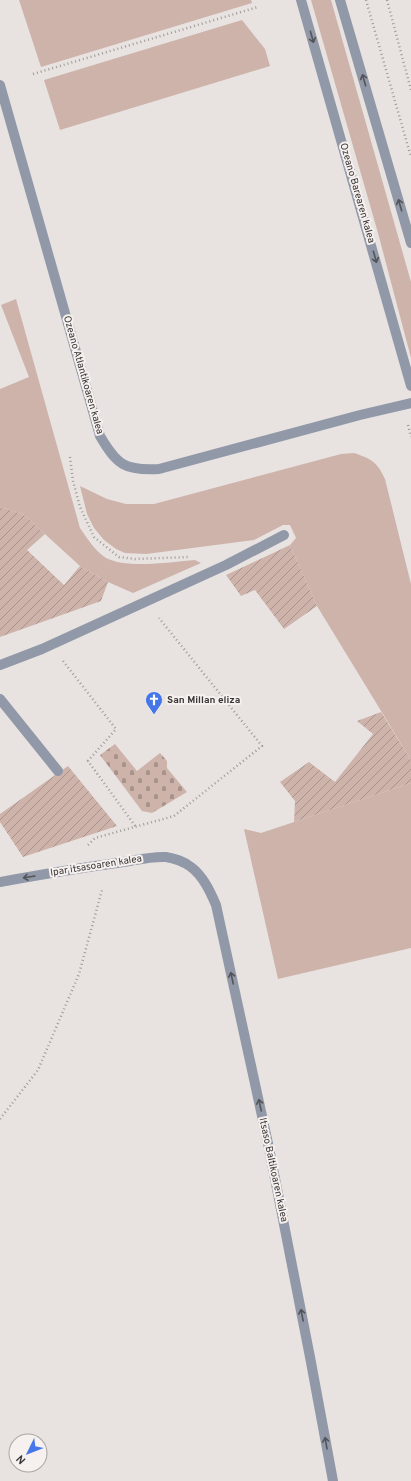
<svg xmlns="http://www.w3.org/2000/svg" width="411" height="1481" viewBox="0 0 411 1481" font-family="Overpass,sans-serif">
<defs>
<pattern id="cemetery-stones" width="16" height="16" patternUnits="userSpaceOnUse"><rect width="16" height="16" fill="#ceb3ab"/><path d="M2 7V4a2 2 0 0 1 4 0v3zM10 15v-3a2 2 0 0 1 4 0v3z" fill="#a8928c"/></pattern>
<pattern id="garden-furrows" width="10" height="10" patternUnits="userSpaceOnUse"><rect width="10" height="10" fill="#ceb3ab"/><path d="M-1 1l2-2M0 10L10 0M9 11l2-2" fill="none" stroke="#a8928c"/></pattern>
</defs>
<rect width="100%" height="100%" fill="#e8e3e1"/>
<g fill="#ceb3ab">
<path d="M 19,0 L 251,0 L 252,3 L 41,67 Z"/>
<path d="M 311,0 L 331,0 L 411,282 L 411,358 L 378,233 Z"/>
<path d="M 242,20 L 265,49 L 270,66 L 60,130 L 44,80 Z"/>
<path d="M 16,299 L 80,528 C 87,538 95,551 106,558 C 127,569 171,562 195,560 L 201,563 L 133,593 L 108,582 L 80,566 L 23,514 L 0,507 L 0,389 L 29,377 L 1,305 Z"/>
<path d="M 354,453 C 372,459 377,462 385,479 L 411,584 L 411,760 L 317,606 L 290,545 L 296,538 L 290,525 L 283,525 L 254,540 L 146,554 L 125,553 L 116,549 L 104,540 L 94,528 L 87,514 L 80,486 L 107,499 L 126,504 L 154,504 L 341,454 Z"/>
<path d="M 411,783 L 411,948 L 278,979 L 244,829 L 261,833 Z"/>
</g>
<path fill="url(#cemetery-stones)" d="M 115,744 L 137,771 L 160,753 L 167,761 L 167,768 L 187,792 L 152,813 L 142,811 L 100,755 Z"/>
<g fill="url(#garden-furrows)">
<path d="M 0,507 L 23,514 L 45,534 L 27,550 L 64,585 L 80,566 L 108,582 L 101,601 L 0,637 Z"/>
<path d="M 290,545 L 317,606 L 284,629 L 255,590 L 241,596 L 226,575 Z"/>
<path d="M 381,712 L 411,760 L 411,783 L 294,822 L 295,801 L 280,782 L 309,762 L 335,782 L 373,734 L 357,721 Z"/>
<path d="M 68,766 L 117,826 L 23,857 L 0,822 L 0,814 Z"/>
</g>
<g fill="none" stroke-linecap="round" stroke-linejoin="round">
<g stroke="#9d9a98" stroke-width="2.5" stroke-dasharray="1 3" stroke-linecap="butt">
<path d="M 366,0 L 411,157"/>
<path d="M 387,0 L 411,90"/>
<path d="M 33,74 L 258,7"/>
<path d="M 408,425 L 411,437"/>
<path d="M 70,457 L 73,481 L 80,507 L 94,537 L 119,557 L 135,559 L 189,557"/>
<path d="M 63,661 L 116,729 L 88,761 L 136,827"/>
<path d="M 88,845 L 95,838 L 174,816 L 262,746 L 159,618"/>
<path d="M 0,1119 L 38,1070 L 79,974 L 102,890"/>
</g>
<path stroke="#9199a8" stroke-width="10" d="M 0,699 L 58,771"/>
<g stroke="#9199a8" stroke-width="10">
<path d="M 301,0 L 411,386"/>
<path d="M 340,0 L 411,243"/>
<path d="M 0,85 L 100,436 C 117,465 125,471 159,469 L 360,415 L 411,403"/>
<path d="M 0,665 L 42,649 L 226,565 L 284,535"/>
<path d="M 0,882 C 39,875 78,868 117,863 C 133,861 150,856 166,857 C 174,858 185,862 191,867 C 203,876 210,891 216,905 L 269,1148 L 310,1357 L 333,1481"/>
</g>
</g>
<defs><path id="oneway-shaft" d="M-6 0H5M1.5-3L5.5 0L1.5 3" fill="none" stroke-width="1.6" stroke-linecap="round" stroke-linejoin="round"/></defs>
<g stroke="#535458">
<use href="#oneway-shaft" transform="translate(312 37) rotate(74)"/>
<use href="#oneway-shaft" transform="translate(364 80) rotate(-106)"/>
<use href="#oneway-shaft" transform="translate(400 205) rotate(-106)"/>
<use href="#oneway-shaft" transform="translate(375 257) rotate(74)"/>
<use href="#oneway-shaft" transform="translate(29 877) rotate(171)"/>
<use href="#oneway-shaft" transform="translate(232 978) rotate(-102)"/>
<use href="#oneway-shaft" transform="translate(260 1105) rotate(-102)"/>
<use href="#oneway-shaft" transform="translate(302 1315) rotate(-101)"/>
<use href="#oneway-shaft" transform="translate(326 1443) rotate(-100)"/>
</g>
<defs>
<symbol id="church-pin" viewBox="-11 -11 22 30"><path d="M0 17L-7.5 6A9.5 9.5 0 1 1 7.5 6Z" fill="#4677e9" stroke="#f6f0ee"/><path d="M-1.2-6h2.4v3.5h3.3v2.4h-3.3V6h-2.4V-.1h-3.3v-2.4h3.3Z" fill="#fff"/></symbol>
</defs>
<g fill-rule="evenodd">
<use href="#church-pin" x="144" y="690" width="20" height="27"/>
</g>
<g text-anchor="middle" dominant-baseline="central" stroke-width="4" stroke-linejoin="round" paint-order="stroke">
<g font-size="10" fill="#383635" stroke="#f6f0ee">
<text transform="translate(357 193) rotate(74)">Ozeano Barearen kalea</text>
<text transform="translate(83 375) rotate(74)">Ozeano Atlantikoaren kalea</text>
<text transform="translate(96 866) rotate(-9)">Ipar itsasoaren kalea</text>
<text transform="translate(273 1170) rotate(78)">Itsaso Baltikoaren kalea</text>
</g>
<g font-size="10" font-weight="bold" fill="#383635" stroke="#f6f0ee" text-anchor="start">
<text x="167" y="700">San Millan eliza</text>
</g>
</g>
<g transform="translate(28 1453) rotate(227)"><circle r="19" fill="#f6f0ee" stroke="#aaa6a4"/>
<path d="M0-3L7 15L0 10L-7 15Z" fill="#4677e9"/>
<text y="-6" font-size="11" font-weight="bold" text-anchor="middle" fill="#383635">N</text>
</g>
</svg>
